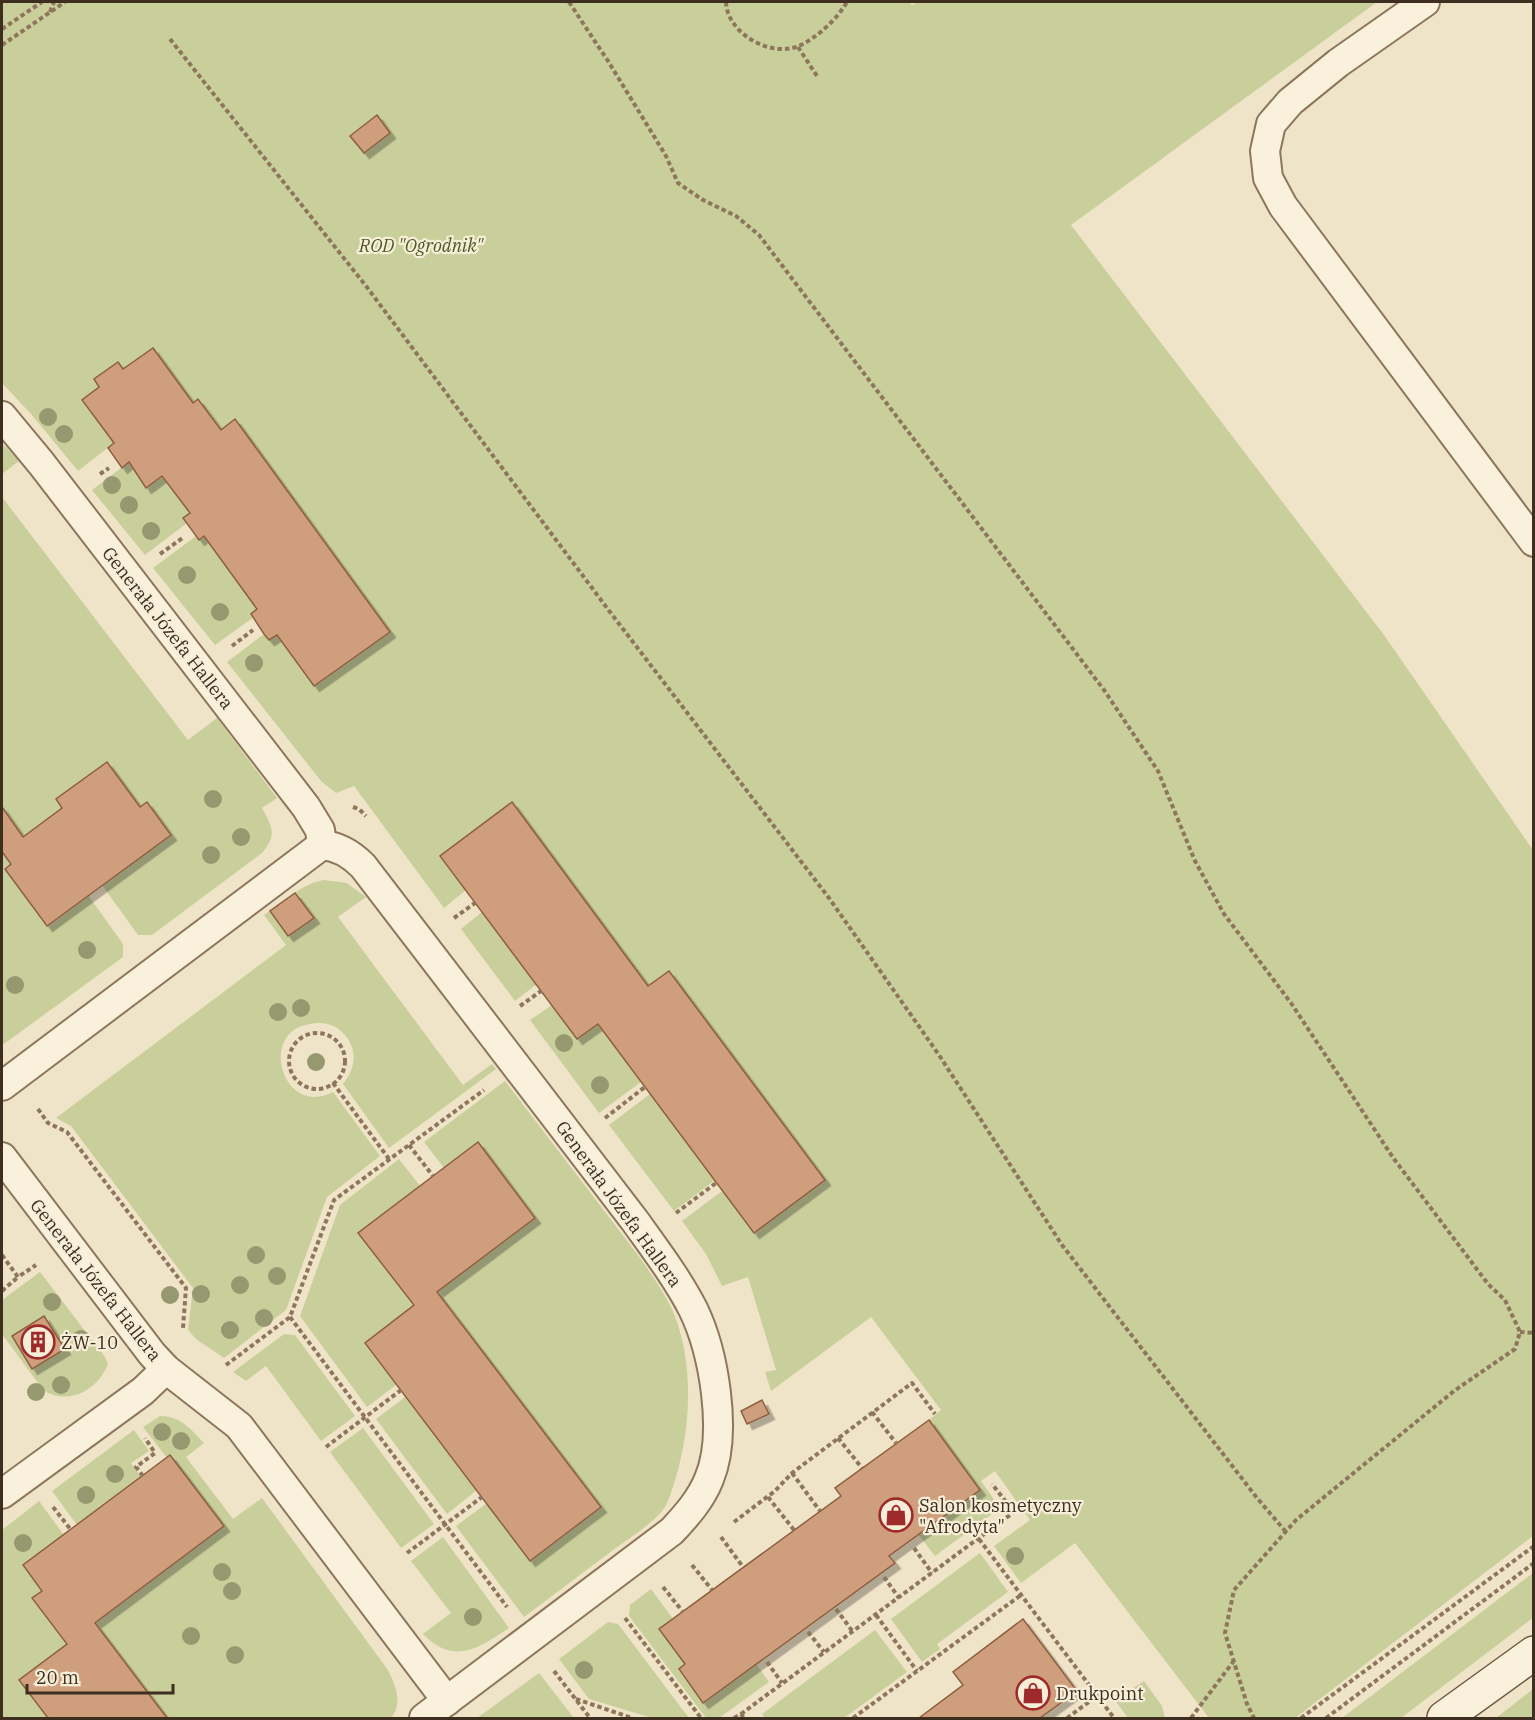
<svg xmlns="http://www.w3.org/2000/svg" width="1535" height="1720" viewBox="0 0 1535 1720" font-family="'IBM Plex Serif',serif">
<defs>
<filter id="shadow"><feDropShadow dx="5.5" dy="5.5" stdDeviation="0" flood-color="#0004"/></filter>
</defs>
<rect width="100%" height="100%" fill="#f0e4c8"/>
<g fill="#c9cf9b">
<path d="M 2,2 L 909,2 L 912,5 L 918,2 L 1377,2 L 1071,225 L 1384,635 L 1533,850 L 1533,1536 L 1295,1718 L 1209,1718 L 1075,1543 L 1021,1583 L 994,1546 L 1030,1520 L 995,1471 L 981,1481 L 1000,1508 L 935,1556 L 918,1534 L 980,1489 L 929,1420 L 941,1410 L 871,1317 L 771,1391 L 765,1372 L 776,1370 L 748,1277 L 722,1286 L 706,1254 L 682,1221 L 722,1191 L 754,1233 L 825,1180 L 669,971 L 648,986 L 512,802 L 440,856 L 466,890 L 444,908 L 354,786 L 336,793 L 321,781 L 227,662 L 264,634 L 269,640 L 277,635 L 314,686 L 389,632 L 235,419 L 221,430 L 199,399 L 193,403 L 153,348 L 123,369 L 118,363 L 94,379 L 99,387 L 82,400 L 114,443 L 78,471 L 31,414 L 2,383 Z"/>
<path d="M 2,443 L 19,461 L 2,474 Z"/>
<path d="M 129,462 L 146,488 L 162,476 L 190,513 L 183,518 L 187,523 L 145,555 L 92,490 Z"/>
<path d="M 2,497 L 188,740 L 217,718 L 277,798 L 262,808 C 273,828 277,835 262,853 L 152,935 L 138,935 L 102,885 L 171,834 L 147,803 L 140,807 L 107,762 L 56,799 L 62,808 L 23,837 L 2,807 Z"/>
<path d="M 196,536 L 199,540 L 204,536 L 257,609 L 251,614 L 254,617 L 215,645 L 153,568 Z"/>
<path d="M 3,853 L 11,864 L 5,869 L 46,926 L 88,895 L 123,944 L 123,957 L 4,1044 L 2,1044 L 2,854 Z"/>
<path d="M 324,880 L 347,883 L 366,897 L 338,917 L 463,1085 L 492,1064 L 496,1069 L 389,1148 L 343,1084 C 358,1066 358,1043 337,1028 C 329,1023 319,1022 310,1024 C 257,1032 283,1118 333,1092 L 380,1156 L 327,1197 L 286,1310 L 224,1358 L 196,1339 L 188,1330 L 193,1288 L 71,1126 L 56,1118 L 286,945 L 264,915 C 283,902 301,884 324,880 Z"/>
<path d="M 482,912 L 537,984 L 515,1001 L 461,929 Z"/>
<path d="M 552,1005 L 577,1039 L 598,1024 L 641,1082 L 599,1113 L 530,1020 Z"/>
<path d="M 505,1081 L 641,1259 C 653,1277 666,1295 674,1314 C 694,1364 691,1426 676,1477 C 673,1486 670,1498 665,1507 C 653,1524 632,1536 616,1548 C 585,1571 555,1594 524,1617 L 456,1526 L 487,1503 L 530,1560 L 601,1507 L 437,1292 L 534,1218 L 444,1168 L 424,1142 Z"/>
<path d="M 650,1094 L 715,1180 L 674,1211 L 609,1125 Z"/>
<path d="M 399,1159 L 420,1186 L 359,1233 L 414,1305 L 365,1343 L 396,1385 L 367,1407 L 300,1316 L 340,1205 Z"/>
<path d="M 40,1272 L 105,1357 L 108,1364 C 97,1391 68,1406 43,1390 L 2,1334 L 2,1300 Z"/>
<path d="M 284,1334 L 295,1335 L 355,1416 L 321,1441 L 266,1366 L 246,1381 L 233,1372 Z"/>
<path d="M 405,1397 L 477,1490 L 447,1514 L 376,1419 Z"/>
<path d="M 160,1416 C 180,1416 191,1429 204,1443 L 186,1457 L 233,1519 L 262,1498 L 388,1670 C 396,1686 403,1703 391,1718 L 167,1718 L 95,1623 L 224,1526 L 171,1456 L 167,1458 L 143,1427 Z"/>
<path d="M 363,1428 L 434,1524 L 401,1548 L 330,1452 Z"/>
<path d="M 134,1430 L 149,1451 L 131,1463 L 141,1477 L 77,1525 L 52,1491 Z"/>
<path d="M 39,1501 L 64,1535 L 42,1591 L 32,1599 L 67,1644 L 19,1680 L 48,1718 L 2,1718 L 2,1530 Z"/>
<path d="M 443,1537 L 509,1628 C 479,1648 454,1666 423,1634 L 451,1613 L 411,1561 Z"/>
<path d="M 980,1553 L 1008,1592 L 937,1644 L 940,1649 L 922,1662 L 891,1619 Z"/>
<path d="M 1533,1573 L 1533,1618 L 1401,1718 L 1342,1718 Z"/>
<path d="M 651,1589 L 673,1619 L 660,1629 L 685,1664 L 679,1670 L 703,1703 L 756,1664 L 769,1682 L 719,1718 L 706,1718 L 629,1616 L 630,1605 Z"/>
<path d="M 608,1622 L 618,1624 L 689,1718 L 652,1718 L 589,1699 L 559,1659 Z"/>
<path d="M 875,1630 L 907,1672 L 844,1718 L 765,1718 L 762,1714 Z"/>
<path d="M 539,1673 L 574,1718 L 477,1718 Z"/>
<path d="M 1144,1681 L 1162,1706 L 1165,1718 L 1128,1718 L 1115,1700 Z"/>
<path d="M 1533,1689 L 1533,1718 L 1496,1718 Z"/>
</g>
<g fill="#cf9f7d" stroke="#8d5f41" stroke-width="1.5" filter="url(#shadow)">
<path d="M 377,115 L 390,133 L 364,153 L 350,136 Z"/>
<path d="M 153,348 L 193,403 L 198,399 L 221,430 L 235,419 L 390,632 L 314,686 L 277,635 L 269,640 L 264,634 L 251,614 L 257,609 L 204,536 L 199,540 L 183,518 L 190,513 L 162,476 L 146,488 L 129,462 L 122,468 L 108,448 L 114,443 L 82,400 L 99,387 L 94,379 L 118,362 L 123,369 Z"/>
<path d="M 107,762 L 140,807 L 147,802 L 171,835 L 47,926 L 5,869 L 11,864 L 3,853 L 2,854 L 2,807 L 23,837 L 62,808 L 56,799 Z"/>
<path d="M 512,802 L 648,986 L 669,971 L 825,1180 L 754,1233 L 598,1024 L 577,1039 L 440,856 Z"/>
<path d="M 295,893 L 314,918 L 288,936 L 270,911 Z"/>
<path d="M 478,1142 L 535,1218 L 437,1292 L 601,1507 L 530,1561 L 365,1343 L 414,1305 L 358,1233 Z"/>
<path d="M 44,1316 L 65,1349 L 32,1369 L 12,1336 Z"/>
<path d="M 762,1400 L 769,1414 L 747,1424 L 741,1411 Z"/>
<path d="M 929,1420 L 980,1490 L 889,1556 L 895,1563 L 703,1703 L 679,1669 L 685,1664 L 659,1629 L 841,1496 L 835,1488 Z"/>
<path d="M 170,1455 L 224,1526 L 95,1623 L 167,1718 L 48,1718 L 19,1680 L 67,1644 L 32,1598 L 42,1591 L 23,1565 Z"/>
<path d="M 1023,1619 L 1077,1691 L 1040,1718 L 919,1718 L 963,1685 L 953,1672 Z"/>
</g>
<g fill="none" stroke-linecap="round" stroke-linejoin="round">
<defs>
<g id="lane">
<path d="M 1425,2 L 1338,63 L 1290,102 L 1271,124 L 1265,151 L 1268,178 L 1283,206 L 1534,542"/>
<path d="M 2,416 L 41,463 L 306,807 L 320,830 L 322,845"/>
<path d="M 2,1086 L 322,845 C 338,846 352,855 363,866 L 635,1221 C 655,1249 677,1278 693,1309 C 714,1352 728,1434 709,1479 C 701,1499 687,1515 672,1531 L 424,1718"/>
<path d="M 2,1157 L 152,1354 L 166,1369 L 239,1426 L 447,1701"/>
<path d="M 2,1494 L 143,1391 L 166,1369"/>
</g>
<path id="secondary" d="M 1444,1718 L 1534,1653"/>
</defs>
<use href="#lane" stroke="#8d765c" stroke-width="32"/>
<use href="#secondary" stroke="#6f573f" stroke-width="36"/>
<g stroke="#8d765c" stroke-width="4" stroke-dasharray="4.5 3" stroke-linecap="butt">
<path d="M 569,2 L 608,61 L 666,156 L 678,183 L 703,200 L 736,216 L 759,235 L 1104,690 L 1158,771 L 1195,861 L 1224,914 L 1291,1003 L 1394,1159 L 1488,1284 L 1505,1300 L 1520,1332 L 1515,1349 L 1454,1391 L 1296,1520 L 1234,1590 L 1225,1633 L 1247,1704 L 1254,1718"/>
<path d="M 726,2 C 727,33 770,58 799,46 C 818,37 837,19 847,2"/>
<path d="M 50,12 L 54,2"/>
<path d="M 2,29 L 42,2"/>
<path d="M 170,39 L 366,286 L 610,612 L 829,898 L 939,1055 L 1062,1245 L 1257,1498 L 1286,1532"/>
<path d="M 2,45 L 65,2"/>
<path d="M 798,47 L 817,76"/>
<path d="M 100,474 L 109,468"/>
<path d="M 160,554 L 184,537"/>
<path d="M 232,646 L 253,630"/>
<path d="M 353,807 L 359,809 L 366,816"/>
<path d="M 454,918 L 475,903"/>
<path d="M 520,1006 L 541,991"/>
<circle cx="317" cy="1061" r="28"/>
<path d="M 333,1083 L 389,1159"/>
<path d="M 38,1109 L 48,1123 L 67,1132 L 186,1288 L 183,1328"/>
<path d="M 605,1118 L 645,1087"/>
<path d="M 409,1145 L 433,1176"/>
<path d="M 676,1213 L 716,1183"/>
<path d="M 2,1255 L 18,1277 L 36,1265"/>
<path d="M 2,1291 L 18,1277"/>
<path d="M 290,1317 L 507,1607"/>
<path d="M 1520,1332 L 1534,1333"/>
<path d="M 226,1365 L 290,1317 L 334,1200 L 484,1090"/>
<path d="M 872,1412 L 896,1443"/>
<path d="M 838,1438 L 862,1468"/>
<path d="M 326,1447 L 401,1390"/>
<path d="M 792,1473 L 820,1511"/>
<path d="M 143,1476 L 136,1467 L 155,1453 L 145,1438"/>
<path d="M 768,1497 L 794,1530"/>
<path d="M 53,1507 L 71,1530"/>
<path d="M 734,1522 L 775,1491 L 792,1473 L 912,1383 L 935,1414"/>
<path d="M 721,1537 L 743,1567"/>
<path d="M 979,1539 L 1114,1718"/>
<path d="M 914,1548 L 932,1573"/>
<path d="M 407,1553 L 482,1497"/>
<path d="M 692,1565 L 712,1590"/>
<path d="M 884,1577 L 899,1598"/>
<path d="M 663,1587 L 683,1612"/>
<path d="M 836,1609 L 853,1632"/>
<path d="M 876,1615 L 917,1671"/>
<path d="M 625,1618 L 701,1718"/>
<path d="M 808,1632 L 824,1652"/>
<path d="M 767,1662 L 782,1683"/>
<path d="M 554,1671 L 590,1718"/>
<path d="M 576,1699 L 632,1718"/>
<path d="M 741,1714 L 1014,1512 L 992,1484"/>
<path d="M 734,1718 L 741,1714 L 744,1718"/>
<path d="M 853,1718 L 1021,1595"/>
<path d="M 1067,1718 L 1097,1696"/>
<path d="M 1191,1718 L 1233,1662"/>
<path d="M 1301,1718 L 1534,1546"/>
<path d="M 1326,1718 L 1534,1563"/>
</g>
<use href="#lane" stroke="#faf1dc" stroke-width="28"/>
<use href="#secondary" stroke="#faf1dc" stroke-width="33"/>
</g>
<g fill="#96986f">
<circle cx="48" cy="417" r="9"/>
<circle cx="64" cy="434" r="9"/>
<circle cx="112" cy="485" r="9"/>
<circle cx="129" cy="505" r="9"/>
<circle cx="151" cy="531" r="9"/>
<circle cx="187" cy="575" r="9"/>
<circle cx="220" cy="612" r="9"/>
<circle cx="254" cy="663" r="9"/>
<circle cx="213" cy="799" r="9"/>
<circle cx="241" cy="837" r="9"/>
<circle cx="211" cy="855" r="9"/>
<circle cx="87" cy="950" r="9"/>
<circle cx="15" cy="985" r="9"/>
<circle cx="301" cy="1008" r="9"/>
<circle cx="278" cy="1012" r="9"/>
<circle cx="564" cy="1043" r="9"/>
<circle cx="316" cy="1062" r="9"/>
<circle cx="600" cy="1085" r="9"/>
<circle cx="256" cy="1255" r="9"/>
<circle cx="277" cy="1276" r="9"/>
<circle cx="240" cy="1285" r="9"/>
<circle cx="201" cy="1294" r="9"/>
<circle cx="170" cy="1295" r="9"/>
<circle cx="52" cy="1302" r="9"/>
<circle cx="264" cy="1318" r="9"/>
<circle cx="230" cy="1330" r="9"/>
<circle cx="81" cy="1339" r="9"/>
<circle cx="61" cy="1385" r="9"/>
<circle cx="36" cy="1392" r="9"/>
<circle cx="162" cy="1432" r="9"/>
<circle cx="181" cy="1441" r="9"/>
<circle cx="115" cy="1474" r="9"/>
<circle cx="86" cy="1495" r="9"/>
<circle cx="23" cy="1543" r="9"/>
<circle cx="1015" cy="1556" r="9"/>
<circle cx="222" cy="1572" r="9"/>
<circle cx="232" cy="1591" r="9"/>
<circle cx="473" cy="1617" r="9"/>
<circle cx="191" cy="1636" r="9"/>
<circle cx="235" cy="1655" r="9"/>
<circle cx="584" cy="1670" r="9"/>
</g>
<defs>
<symbol id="building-ring" viewBox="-11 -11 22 22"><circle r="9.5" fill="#f7eed8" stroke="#9e2a2b" stroke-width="1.5"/><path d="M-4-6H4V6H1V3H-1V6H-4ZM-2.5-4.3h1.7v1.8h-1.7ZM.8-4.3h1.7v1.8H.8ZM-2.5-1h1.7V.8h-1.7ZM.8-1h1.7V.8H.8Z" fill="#9e2a2b"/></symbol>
<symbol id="shop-ring" viewBox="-11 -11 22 22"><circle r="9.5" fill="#f7eed8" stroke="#9e2a2b" stroke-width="1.5"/><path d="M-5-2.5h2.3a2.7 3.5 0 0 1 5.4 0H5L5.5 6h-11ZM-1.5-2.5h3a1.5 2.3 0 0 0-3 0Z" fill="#9e2a2b"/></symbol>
</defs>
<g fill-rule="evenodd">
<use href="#building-ring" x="19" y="1323" width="38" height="38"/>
<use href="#shop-ring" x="877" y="1496" width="38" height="38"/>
<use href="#shop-ring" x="1014" y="1674" width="38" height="38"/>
</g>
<g text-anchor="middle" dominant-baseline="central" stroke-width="4.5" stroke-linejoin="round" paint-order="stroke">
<g font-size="18" font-style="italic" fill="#4d5a26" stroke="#f7eed8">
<text x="421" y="245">ROD "Ogrodnik"</text>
</g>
<g font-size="18" fill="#3d2e20" stroke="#f7eed8">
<text transform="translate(168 628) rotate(52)">Generała Józefa Hallera</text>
<text transform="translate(619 1204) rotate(54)">Generała Józefa Hallera</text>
<text transform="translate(96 1280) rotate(52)">Generała Józefa Hallera</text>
</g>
<g font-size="18" fill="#3d2e20" stroke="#f7eed8" text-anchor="start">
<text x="61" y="1342">ŻW-10</text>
<text x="919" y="1505">Salon kosmetyczny<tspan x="919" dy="21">"Afrodyta"</tspan></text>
<text x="1056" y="1693">Drukpoint</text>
</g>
</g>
<rect width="1535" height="1720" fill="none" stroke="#3d2e20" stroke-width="6"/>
<path d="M27 1684v9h146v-9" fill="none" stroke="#3d2e20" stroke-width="3"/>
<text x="36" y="1684" font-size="18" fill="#3d2e20" stroke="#f7eed8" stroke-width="4.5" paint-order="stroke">20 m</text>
</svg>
